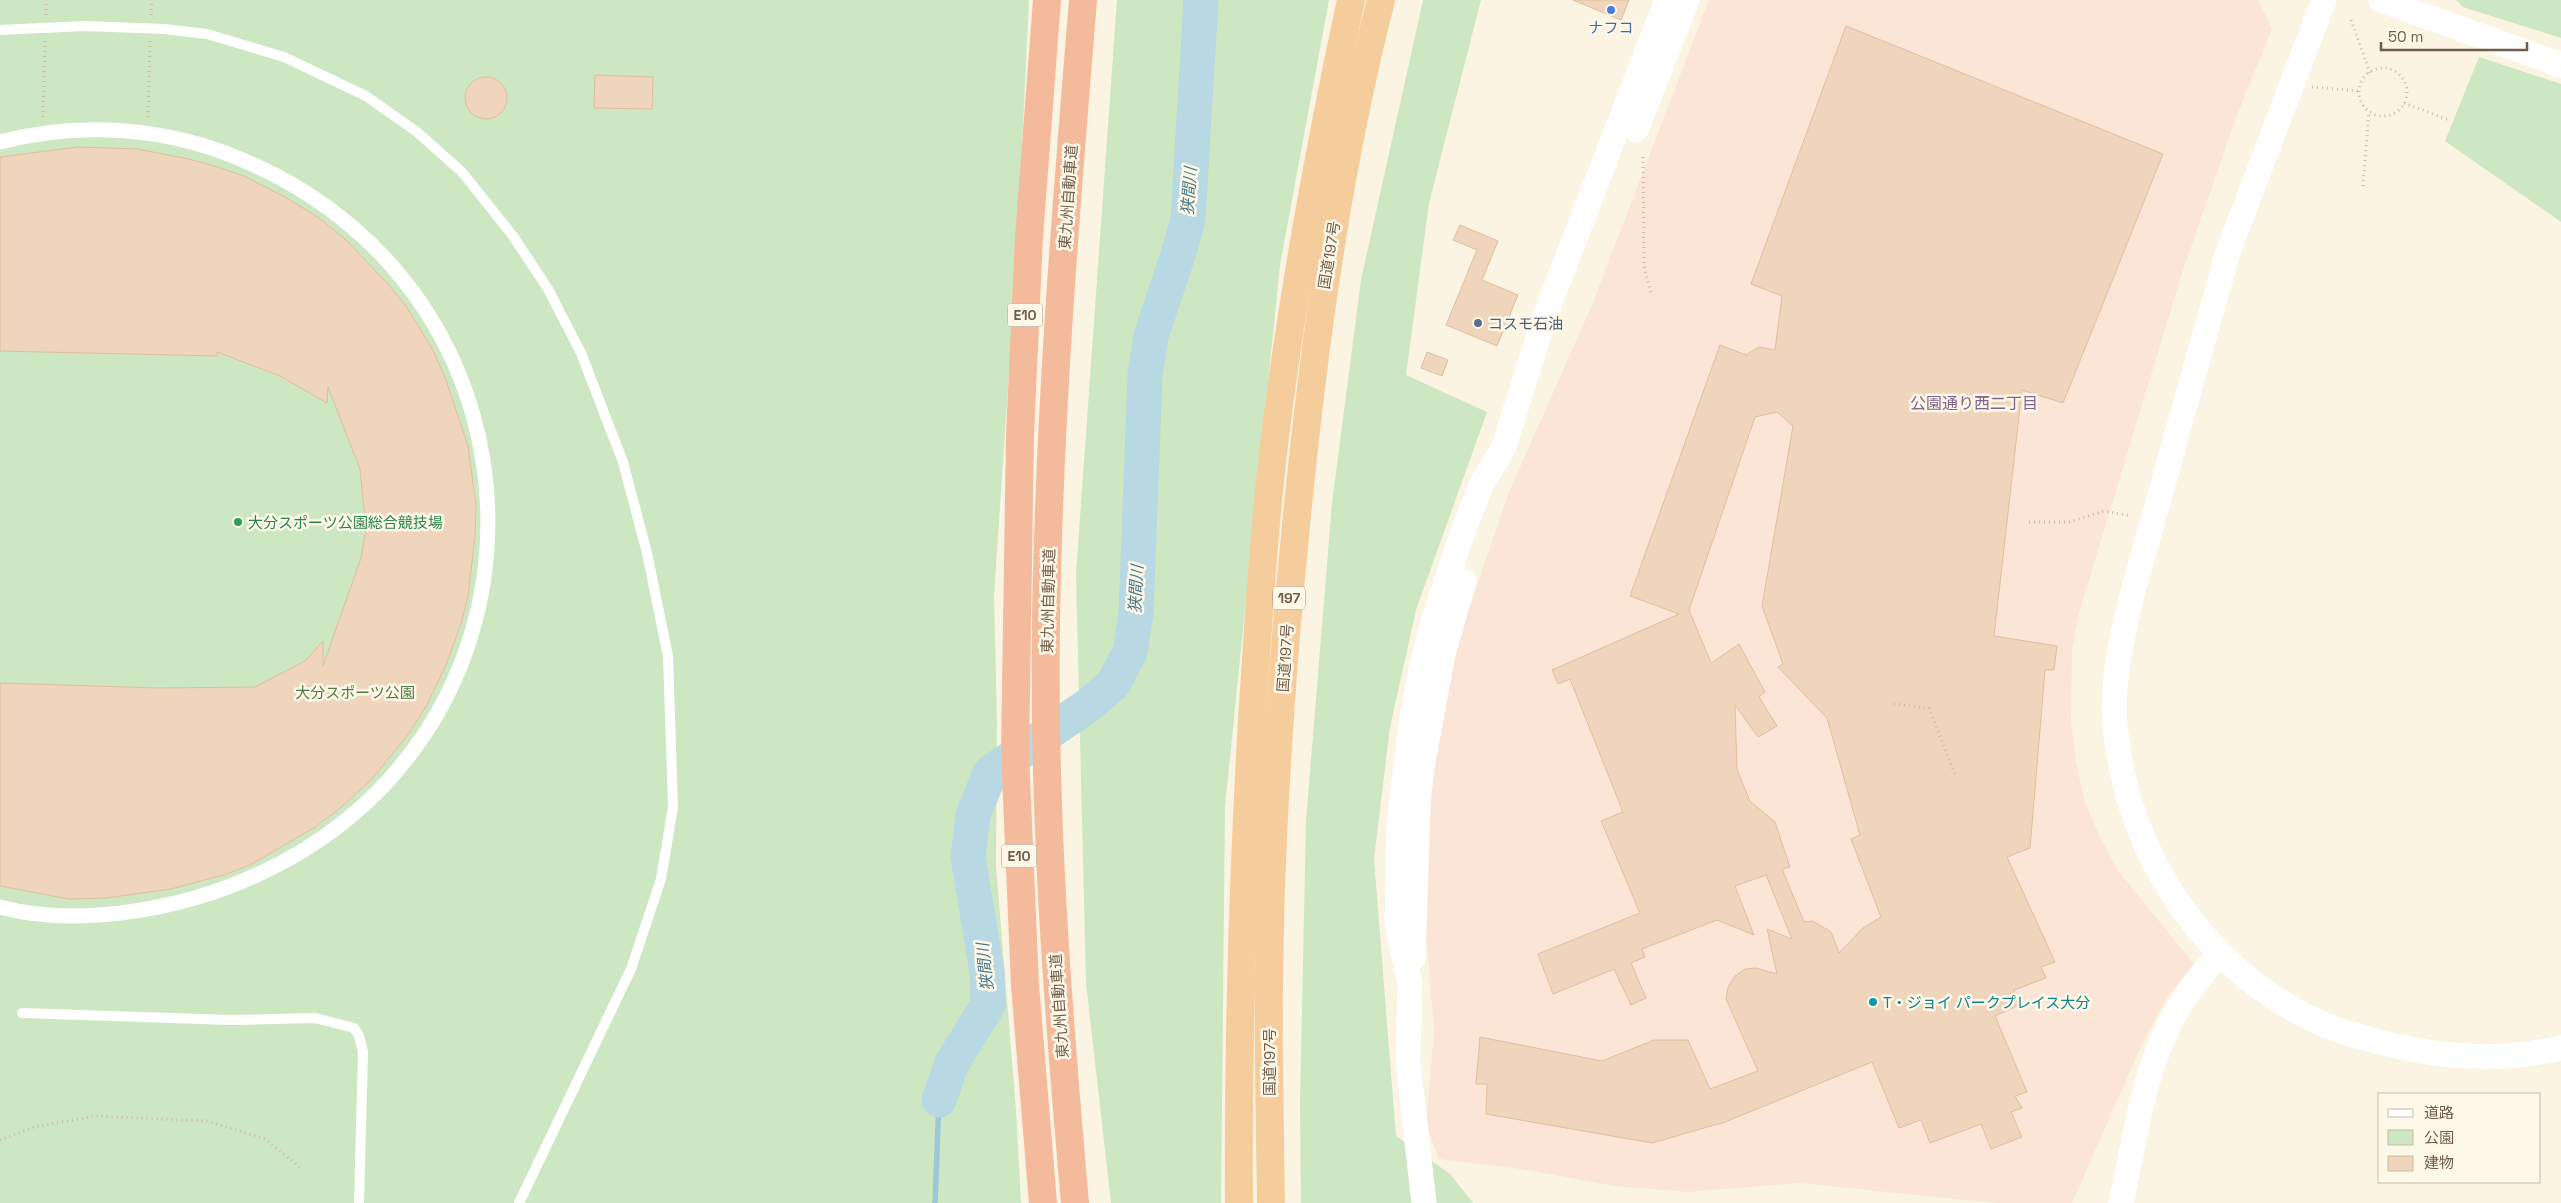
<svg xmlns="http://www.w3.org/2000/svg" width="2561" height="1203" viewBox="0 0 2561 1203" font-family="'Space Grotesk','Noto Sans JP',sans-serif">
<rect width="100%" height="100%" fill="#fbf4e2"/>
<path fill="#fbe5d6" d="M 1709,0 L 2258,0 L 2272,29 L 2237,115 L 2182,273 L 2079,613 L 2072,650 L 2071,722 L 2076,762 L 2084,799 L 2098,833 L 2118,871 L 2194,964 L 2167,997 L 2142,1044 L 2072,1203 L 1995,1203 L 1800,1183 L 1688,1192 L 1615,1186 L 1521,1169 L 1439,1159 L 1426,1125 L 1434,1031 L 1426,933 L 1425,851 L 1432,767 L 1451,661 L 1509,492 L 1592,305 Z"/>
<g fill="#cde7c2">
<path d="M 0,0 L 1029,0 L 1017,252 L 994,597 L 997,721 L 996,866 L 1016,1110 L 1021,1203 L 0,1203 Z"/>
<path d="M 1117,0 L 1329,0 L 1280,265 L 1225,807 L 1221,1203 L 1111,1203 L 1086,983 L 1076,574 Z"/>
<path d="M 1423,0 L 1481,0 L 1429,203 L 1406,375 L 1487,412 L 1416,610 L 1390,727 L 1374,859 L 1396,1136 L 1450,1174 L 1473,1203 L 1301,1203 L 1300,1104 L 1306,821 L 1332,503 L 1361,280 Z"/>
<path d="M 2456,0 L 2561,0 L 2561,38 L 2463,7 Z"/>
<path d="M 2479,57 L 2561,84 L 2561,222 L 2445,141 Z"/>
</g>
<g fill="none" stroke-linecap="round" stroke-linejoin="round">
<path stroke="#9fc7d5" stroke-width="5.5" d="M 935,1203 L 939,1100"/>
<path stroke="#b8d8e3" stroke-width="35" d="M 939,1100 L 952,1063 L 988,1005 L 987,972 L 968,857 L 973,815 L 990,773 L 1090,704 L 1113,684 L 1130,652 L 1136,614 L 1145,375 L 1151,336 L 1178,255 L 1188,219 L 1201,0"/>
</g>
<g fill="#efd5bb" stroke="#e1be9c" fill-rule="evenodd">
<path d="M 1573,0 L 1629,0 L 1621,20 Z"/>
<path d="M 1846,26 L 2163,154 L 2063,403 L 2022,390 L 1994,636 L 2057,646 L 2054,670 L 2045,670 L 2030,848 L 2007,857 L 2055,962 L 2041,967 L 2046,978 L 2014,990 L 2019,1005 L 1995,1016 L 2027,1092 L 2015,1096 L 2022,1108 L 2011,1112 L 2022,1137 L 1991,1149 L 1981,1124 L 1930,1143 L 1921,1120 L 1899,1128 L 1872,1062 L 1725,1122 L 1652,1143 L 1486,1114 L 1487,1084 L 1476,1084 L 1480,1037 L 1602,1061 L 1654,1040 L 1688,1040 L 1710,1089 L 1758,1071 L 1726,999 L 1728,987 L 1735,976 L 1745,969 L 1756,968 L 1777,974 L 1767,929 L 1792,939 L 1766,875 L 1735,886 L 1754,935 L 1717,920 L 1642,949 L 1645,957 L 1631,963 L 1646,998 L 1631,1005 L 1614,969 L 1553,994 L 1538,954 L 1640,913 L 1601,821 L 1623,812 L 1570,679 L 1558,684 L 1552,670 L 1679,614 L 1630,596 L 1720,345 L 1746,355 L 1759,347 L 1775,350 L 1782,296 L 1751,284 ZM 1777,412 L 1793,426 L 1762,606 L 1783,664 L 1778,667 L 1827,718 L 1860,835 L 1851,839 L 1881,917 L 1863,928 L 1839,953 L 1831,932 L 1813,921 L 1804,922 L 1782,869 L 1790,867 L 1775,822 L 1750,801 L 1737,770 L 1735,705 L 1758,737 L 1777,726 L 1759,697 L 1765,692 L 1739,644 L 1711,663 L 1689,610 L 1755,417 Z"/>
<path d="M 595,75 L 653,77 L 652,109 L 594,108 Z"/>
<circle cx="486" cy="98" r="21"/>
<path d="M 78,147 L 137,149 L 189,159 L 217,167 L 244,176 L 287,198 L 319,218 L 345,239 L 388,284 L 406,306 L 433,350 L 446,380 L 468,446 L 476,506 L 475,537 L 468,596 L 461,624 L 446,665 L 427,705 L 407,736 L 371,780 L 339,809 L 315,827 L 252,864 L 227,874 L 171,889 L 106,898 L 69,899 L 0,886 L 0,683 L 158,688 L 255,687 L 305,661 L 323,641 L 323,666 L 361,558 L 366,529 L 360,469 L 328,387 L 327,403 L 280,376 L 217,352 L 217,356 L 0,351 L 0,157 Z"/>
<path d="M 1460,225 L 1498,241 L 1482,280 L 1518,295 L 1497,346 L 1446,325 L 1477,250 L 1453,240 Z"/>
<path d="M 1427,352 L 1448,360 L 1442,376 L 1421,368 Z"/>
</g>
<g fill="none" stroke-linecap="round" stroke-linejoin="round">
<g stroke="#d3b99f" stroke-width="3" stroke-dasharray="1 4" stroke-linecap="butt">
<path d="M 46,15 L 46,0"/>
<path d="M 151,15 L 152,0"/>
<path d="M 2351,20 L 2370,73"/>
<circle cx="2383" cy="92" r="24"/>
<path d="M 2312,87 L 2359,91"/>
<path d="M 2404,103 L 2449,120"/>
<path d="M 43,117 L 45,41"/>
<path d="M 148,117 L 150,41"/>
<path d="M 1643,157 L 1644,266 L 1651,293"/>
<path d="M 2363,186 L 2369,111"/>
<path d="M 2029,522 L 2069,522 L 2104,511 L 2131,516"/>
<path d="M 1894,704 L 1929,708 L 1956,777"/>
<path d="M 0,1140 L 34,1127 L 95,1116 L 207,1121 L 265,1139 L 302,1169"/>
</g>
<g stroke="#fff" stroke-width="10">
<path d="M 0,30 L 85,26 L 164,29 L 207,34 L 284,57 L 366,96 L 417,132 L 462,172 L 513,236 L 548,289 L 581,353 L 623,462 L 647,553 L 668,656 L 673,807 L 661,879 L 631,969 L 519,1203"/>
<path d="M 22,1013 L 231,1020 L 315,1018 L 354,1028 L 359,1036 L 363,1052 L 359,1203"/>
</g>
<path stroke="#fff" stroke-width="15" d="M 0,142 C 81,121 168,127 245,161 C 570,300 570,750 238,883 C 169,911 73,927 0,907"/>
<g stroke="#fff" stroke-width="25">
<path d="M 2324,0 L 2228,252 L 2133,591 C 2122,636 2110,686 2116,734 C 2130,857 2204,969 2318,1022 C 2346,1034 2376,1042 2406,1048 C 2457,1059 2509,1060 2561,1048"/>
<path d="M 2381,0 L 2561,65"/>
<path d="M 1636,130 L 1687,0"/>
<path d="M 1413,958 L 1418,805 L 1422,768 L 1443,654 L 1464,581"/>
<path d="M 1424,1203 L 1408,1062 L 1410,984 L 1397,924 L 1399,821 L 1412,719 L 1421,669 L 1432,625 L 1460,540 L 1481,485 L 1503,449 L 1546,313 L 1667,0"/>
<path d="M 2121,1203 C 2142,1107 2147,1028 2220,954"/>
</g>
<g stroke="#f5cd9c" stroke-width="28">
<path d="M 1239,1203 C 1238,1037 1243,870 1253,704 C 1259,615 1264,526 1275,437 C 1293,290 1320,145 1351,0"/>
<path d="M 1271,1203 C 1269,1089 1267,976 1272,862 C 1277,737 1287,611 1300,486 C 1317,322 1340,160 1381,0"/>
</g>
<g stroke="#f3bb9c" stroke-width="28">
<path d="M 1043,1203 L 1025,985 L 1015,752 L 1020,435 L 1029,237 L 1047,0"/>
<path d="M 1075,1203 C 1058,1010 1043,817 1046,623 C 1049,415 1066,207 1083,0"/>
</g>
</g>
<circle fill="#3f7fe0" stroke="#fef8e8" stroke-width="2" cx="1611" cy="10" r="5"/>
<circle fill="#5c6f8a" stroke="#fef8e8" stroke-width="2" cx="1478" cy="323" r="5"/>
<circle fill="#2e9e5b" stroke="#fef8e8" stroke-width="2" cx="238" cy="522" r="5"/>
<circle fill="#0f9aa8" stroke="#fef8e8" stroke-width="2" cx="1873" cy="1002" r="5"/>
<g text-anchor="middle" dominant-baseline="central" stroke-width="5" stroke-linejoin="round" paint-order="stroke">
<g fill="#fef8e8" stroke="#9b8b79" stroke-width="1">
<rect x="1007.5" y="303.5" width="35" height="23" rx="4"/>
<rect x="1273" y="586.5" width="32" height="23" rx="4"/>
<rect x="1001.5" y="844.5" width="35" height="23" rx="4"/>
</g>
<g font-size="14" font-weight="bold" fill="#715c4a">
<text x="1025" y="315">E10</text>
<text x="1289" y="598">197</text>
<text x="1019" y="856">E10</text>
</g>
<g font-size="15" fill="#366cbe" stroke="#fef8e8">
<text x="1611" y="27">ナフコ</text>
</g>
<g font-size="15" fill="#715c4a" stroke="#fef8e8">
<text transform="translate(1068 197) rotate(-86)">東九州自動車道</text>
<text transform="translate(1329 255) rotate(-81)">国道197号</text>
<text transform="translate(1048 601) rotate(-89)">東九州自動車道</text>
<text transform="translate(1285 658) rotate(-86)">国道197号</text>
<text transform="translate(1059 1006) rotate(-94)">東九州自動車道</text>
<text transform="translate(1269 1062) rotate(-90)">国道197号</text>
</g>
<g font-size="15" fill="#4e5e75" stroke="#fef8e8" text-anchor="start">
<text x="1488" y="323">コスモ石油</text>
</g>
<g font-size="15" fill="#27864d" stroke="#fef8e8" text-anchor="start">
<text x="248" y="522">大分スポーツ公園総合競技場</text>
</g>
<g font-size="15" fill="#507c45" stroke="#fef8e8">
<text x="355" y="692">大分スポーツ公園</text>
</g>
<g font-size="15" fill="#0d838f" stroke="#fef8e8" text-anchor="start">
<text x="1883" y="1002">T・ジョイ パークプレイス大分</text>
</g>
<g font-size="16" font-style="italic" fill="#48788a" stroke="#fef8e8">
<text transform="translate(1189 191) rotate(-86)">狭間川</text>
<text transform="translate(1136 589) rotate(-87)">狭間川</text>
<text transform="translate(985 967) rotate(-96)">狭間川</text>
</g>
<g font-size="16" fill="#84628e" stroke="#fef8e8">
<text x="1974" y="403">公園通り西二丁目</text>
</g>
</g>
<rect x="2378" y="1093" width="162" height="90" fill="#fef8e8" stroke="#c6baa9"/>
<rect x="2388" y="1109" width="25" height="8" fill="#ffffff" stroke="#c6baa9"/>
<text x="2424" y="1118" font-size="15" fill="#715c4a">道路</text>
<rect x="2388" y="1130" width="25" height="15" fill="#cde7c2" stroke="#c6baa9"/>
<text x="2424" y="1143" font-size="15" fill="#715c4a">公園</text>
<rect x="2388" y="1156" width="25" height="15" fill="#efd5bb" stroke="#c6baa9"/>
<text x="2424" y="1168" font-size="15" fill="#715c4a">建物</text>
<path d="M2381 42v8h146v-8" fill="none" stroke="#715c4a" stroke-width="2.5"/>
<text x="2388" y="42" font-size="15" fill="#715c4a" stroke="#fef8e8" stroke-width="4" paint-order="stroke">50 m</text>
</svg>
